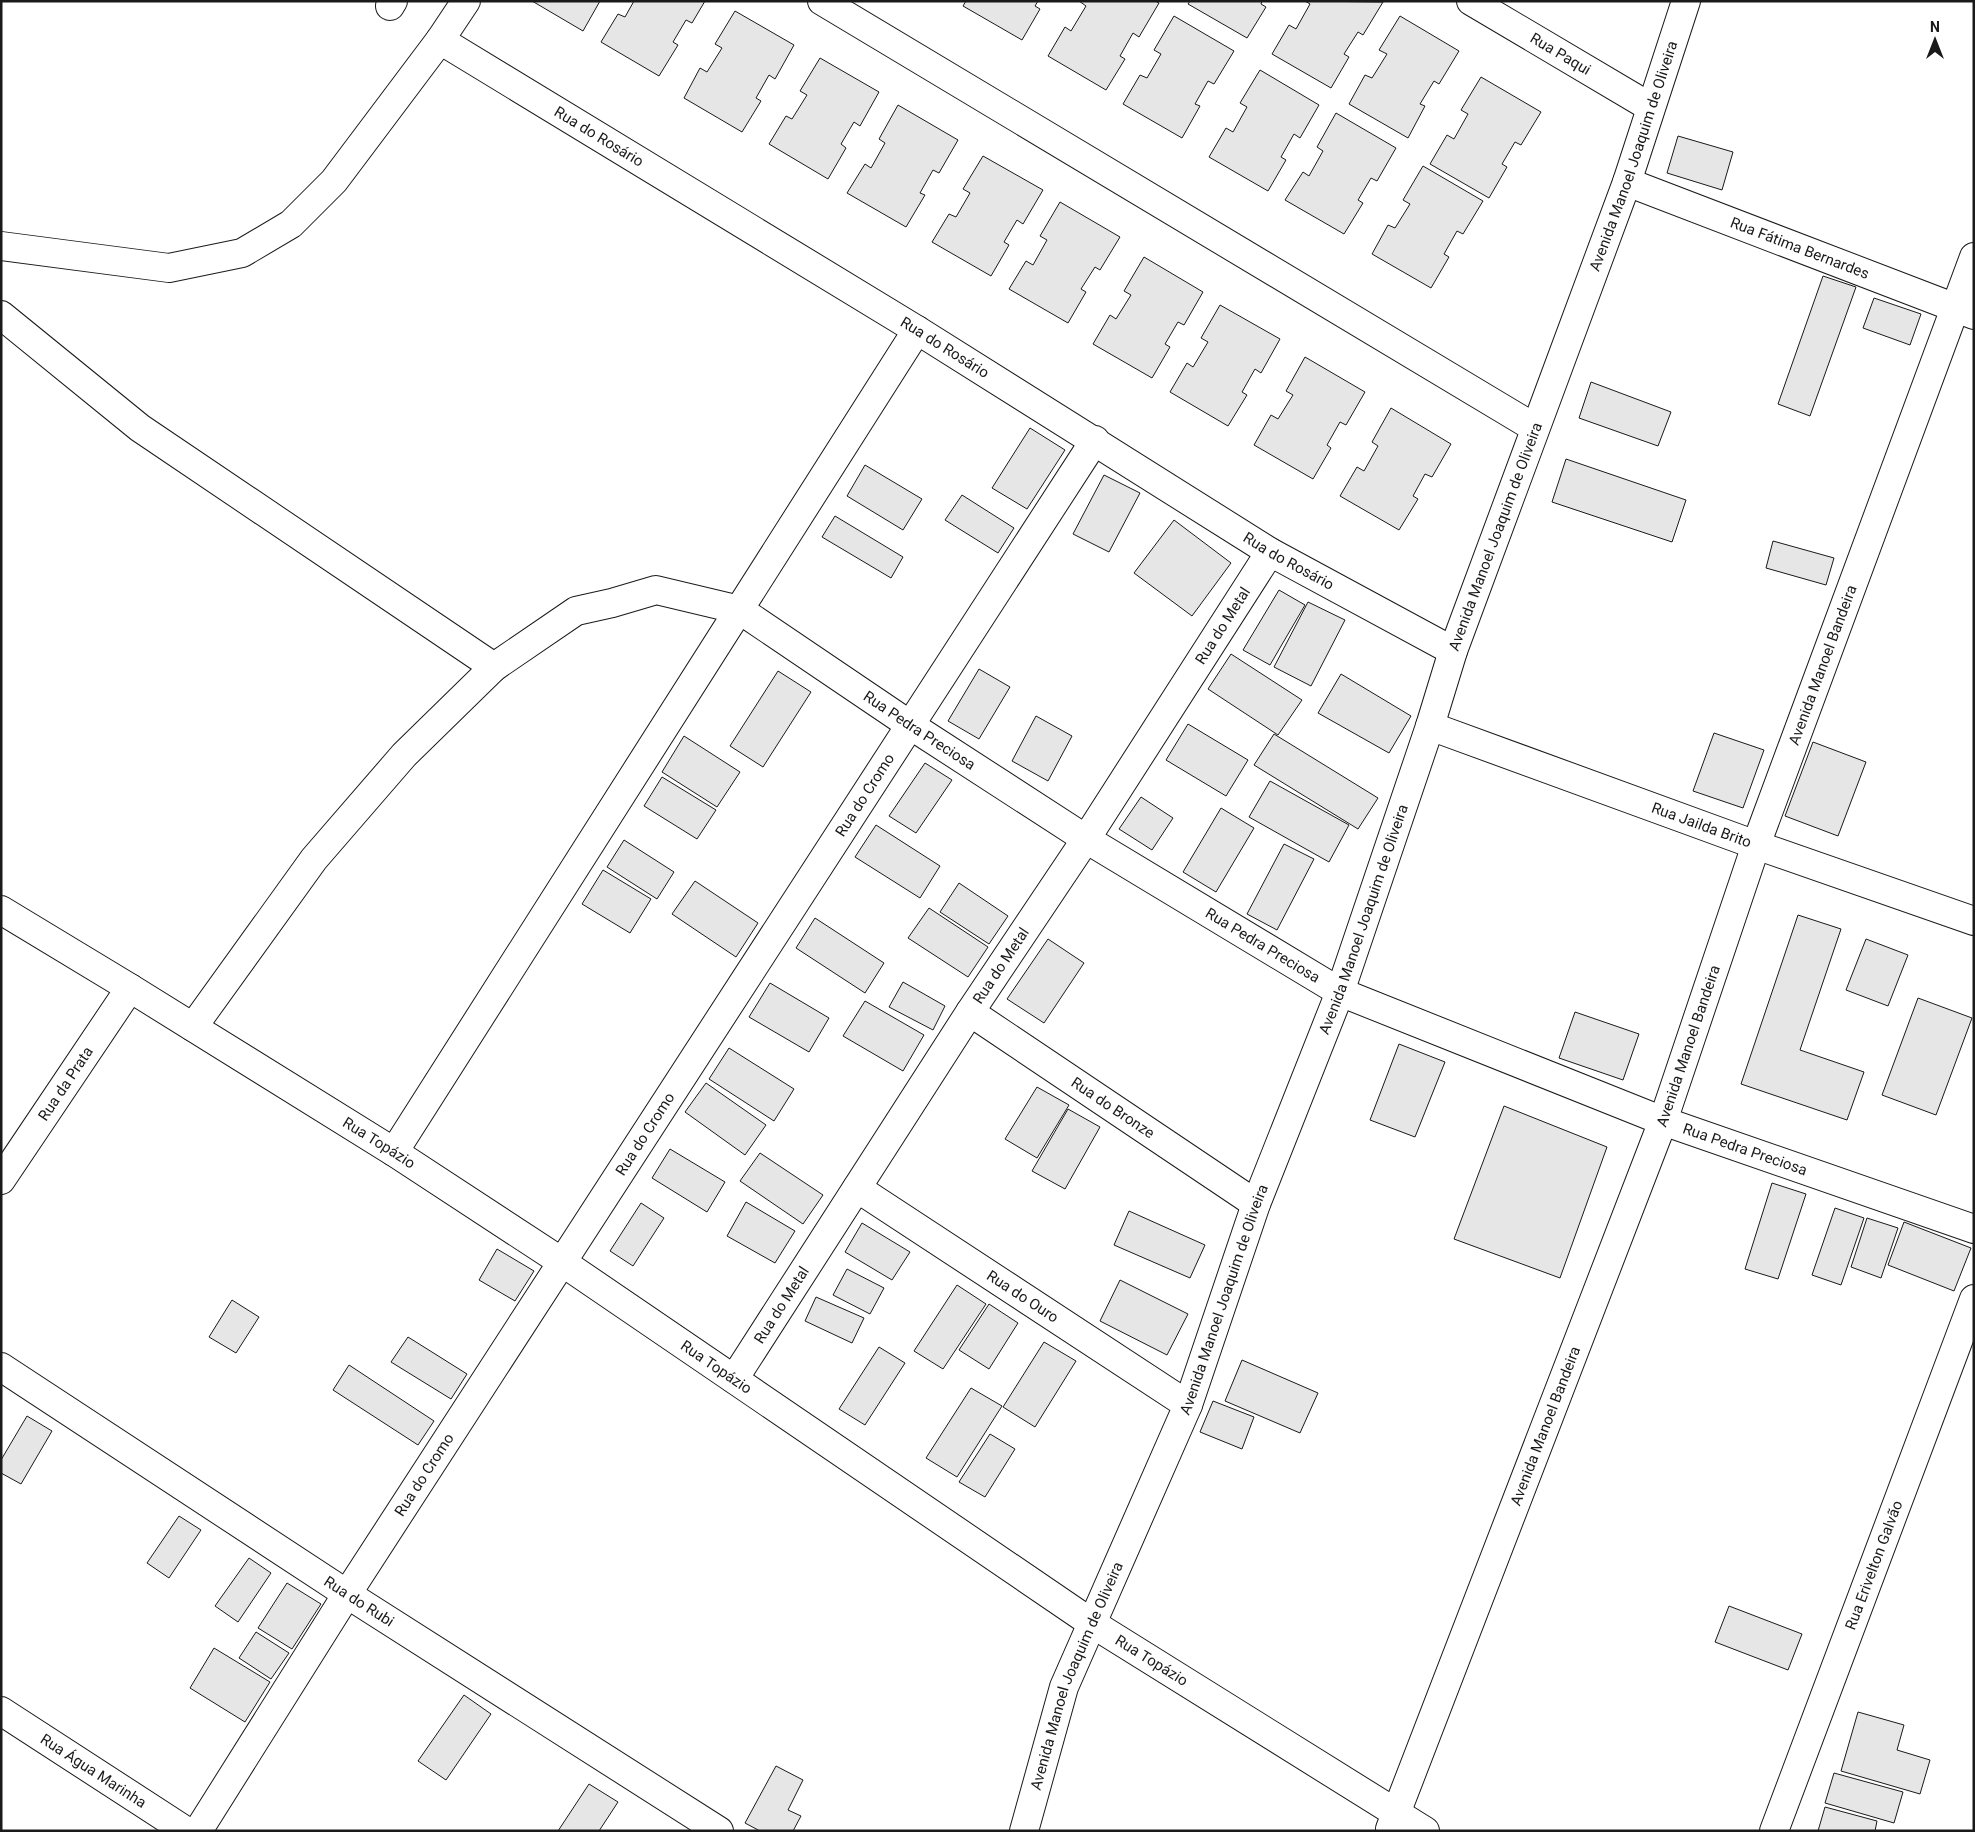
<svg xmlns="http://www.w3.org/2000/svg" width="1975" height="1832" viewBox="0 0 1975 1832" font-family="Roboto,sans-serif">
<rect width="100%" height="100%" fill="#fff"/>
<g fill="#e6e6e6" stroke="#1a1a1a">
<path d="M 532,1 L 600,1 L 583,31 Z"/>
<path d="M 634,1 L 705,1 L 692,23 L 686,20 L 673,42 L 678,45 L 659,76 L 601,42 L 618,14 L 625,17 Z"/>
<path d="M 966,1 L 1038,1 L 1035,6 L 1040,9 L 1022,40 L 963,6 Z"/>
<path d="M 1079,1 L 1155,1 L 1159,3 L 1139,37 L 1133,33 L 1120,56 L 1125,59 L 1106,90 L 1048,56 L 1065,27 L 1071,31 L 1086,6 Z"/>
<path d="M 1190,1 L 1262,1 L 1261,4 L 1266,7 L 1247,38 L 1188,4 Z"/>
<path d="M 1305,1 L 1383,2 L 1363,35 L 1358,32 L 1344,54 L 1349,57 L 1331,88 L 1272,54 L 1289,25 L 1296,29 L 1310,4 Z"/>
<path d="M 735,11 L 794,45 L 775,79 L 769,75 L 756,98 L 761,101 L 742,132 L 684,98 L 700,68 L 707,72 L 722,48 L 715,44 Z"/>
<path d="M 1174,16 L 1234,51 L 1214,84 L 1208,81 L 1195,104 L 1200,106 L 1182,138 L 1123,104 L 1140,75 L 1147,78 L 1161,54 L 1154,50 Z"/>
<path d="M 1400,16 L 1459,51 L 1439,84 L 1434,81 L 1420,104 L 1425,106 L 1408,138 L 1349,104 L 1365,75 L 1372,78 L 1387,54 L 1379,50 Z"/>
<path d="M 820,58 L 879,92 L 860,126 L 854,122 L 841,144 L 846,148 L 828,179 L 769,144 L 786,116 L 792,119 L 807,95 L 800,91 Z"/>
<path d="M 1260,70 L 1319,105 L 1300,138 L 1294,134 L 1281,157 L 1286,160 L 1268,191 L 1209,157 L 1226,128 L 1233,132 L 1247,107 L 1240,103 Z"/>
<path d="M 1481,77 L 1541,112 L 1521,145 L 1515,142 L 1502,164 L 1507,167 L 1489,198 L 1430,164 L 1447,135 L 1454,139 L 1468,114 L 1461,110 Z"/>
<path d="M 898,105 L 958,140 L 939,173 L 933,170 L 920,193 L 925,195 L 906,227 L 847,193 L 865,164 L 871,168 L 885,143 L 879,139 Z"/>
<path d="M 1336,113 L 1396,148 L 1377,181 L 1371,178 L 1358,200 L 1363,203 L 1344,234 L 1285,200 L 1303,172 L 1309,176 L 1323,151 L 1317,147 Z"/>
<path d="M 1678,136 L 1733,152 L 1722,190 L 1667,173 Z"/>
<path d="M 983,156 L 1043,190 L 1023,224 L 1017,220 L 1004,242 L 1009,245 L 991,276 L 932,242 L 949,214 L 956,217 L 970,193 L 963,189 Z"/>
<path d="M 1423,166 L 1483,201 L 1463,234 L 1457,231 L 1444,254 L 1449,257 L 1431,288 L 1372,254 L 1388,225 L 1395,228 L 1410,204 L 1403,200 Z"/>
<path d="M 1060,202 L 1120,237 L 1100,270 L 1095,267 L 1081,289 L 1086,292 L 1068,323 L 1009,289 L 1026,261 L 1033,265 L 1047,240 L 1040,236 Z"/>
<path d="M 1144,257 L 1203,292 L 1184,325 L 1178,322 L 1165,344 L 1170,347 L 1152,378 L 1093,344 L 1110,315 L 1116,319 L 1131,295 L 1124,291 Z"/>
<path d="M 1823,276 L 1856,287 L 1810,416 L 1778,404 Z"/>
<path d="M 1874,298 L 1921,314 L 1910,345 L 1863,328 Z"/>
<path d="M 1220,305 L 1280,339 L 1261,373 L 1255,369 L 1242,392 L 1247,395 L 1228,426 L 1170,392 L 1187,363 L 1193,367 L 1208,342 L 1201,338 Z"/>
<path d="M 1305,357 L 1365,392 L 1346,425 L 1340,422 L 1327,445 L 1331,448 L 1313,479 L 1254,445 L 1271,415 L 1278,419 L 1293,395 L 1286,391 Z"/>
<path d="M 1591,382 L 1671,412 L 1658,446 L 1579,418 Z"/>
<path d="M 1391,408 L 1451,444 L 1432,477 L 1425,474 L 1413,496 L 1418,499 L 1399,530 L 1340,496 L 1357,467 L 1364,471 L 1378,446 L 1372,442 Z"/>
<path d="M 1030,428 L 1065,450 L 1027,509 L 992,488 Z"/>
<path d="M 1566,459 L 1686,500 L 1672,542 L 1552,502 Z"/>
<path d="M 865,465 L 922,499 L 903,530 L 847,496 Z"/>
<path d="M 1104,475 L 1140,493 L 1109,552 L 1073,534 Z"/>
<path d="M 962,495 L 1014,528 L 998,553 L 945,520 Z"/>
<path d="M 835,516 L 903,557 L 891,578 L 822,537 Z"/>
<path d="M 1174,520 L 1231,563 L 1192,616 L 1134,573 Z"/>
<path d="M 1773,541 L 1834,558 L 1826,585 L 1766,568 Z"/>
<path d="M 1279,590 L 1305,605 L 1270,665 L 1243,650 Z"/>
<path d="M 1308,602 L 1345,620 L 1311,686 L 1274,667 Z"/>
<path d="M 1231,654 L 1302,700 L 1278,735 L 1208,689 Z"/>
<path d="M 979,669 L 1010,687 L 979,739 L 948,721 Z"/>
<path d="M 778,671 L 811,692 L 763,767 L 730,746 Z"/>
<path d="M 1341,674 L 1411,716 L 1389,753 L 1318,713 Z"/>
<path d="M 1036,716 L 1072,736 L 1048,781 L 1012,761 Z"/>
<path d="M 1188,724 L 1248,760 L 1226,796 L 1166,760 Z"/>
<path d="M 1714,733 L 1764,750 L 1743,808 L 1693,791 Z"/>
<path d="M 1274,734 L 1378,798 L 1358,829 L 1254,765 Z"/>
<path d="M 684,736 L 740,772 L 717,807 L 662,772 Z"/>
<path d="M 1813,742 L 1866,762 L 1838,836 L 1785,816 Z"/>
<path d="M 925,763 L 952,780 L 916,833 L 889,816 Z"/>
<path d="M 662,777 L 716,810 L 697,839 L 644,806 Z"/>
<path d="M 1270,781 L 1349,825 L 1329,862 L 1249,817 Z"/>
<path d="M 1141,797 L 1173,818 L 1152,850 L 1119,829 Z"/>
<path d="M 1221,808 L 1254,828 L 1216,892 L 1183,872 Z"/>
<path d="M 876,825 L 940,866 L 920,898 L 855,857 Z"/>
<path d="M 624,840 L 674,872 L 657,899 L 607,867 Z"/>
<path d="M 1284,844 L 1314,859 L 1277,930 L 1247,914 Z"/>
<path d="M 603,870 L 651,899 L 630,933 L 582,904 Z"/>
<path d="M 695,881 L 758,923 L 736,957 L 672,914 Z"/>
<path d="M 959,883 L 1008,916 L 989,944 L 940,912 Z"/>
<path d="M 929,908 L 988,947 L 968,977 L 908,938 Z"/>
<path d="M 1798,915 L 1841,929 L 1800,1050 L 1864,1072 L 1847,1120 L 1741,1084 Z"/>
<path d="M 815,918 L 884,963 L 865,993 L 796,948 Z"/>
<path d="M 1048,939 L 1084,963 L 1044,1023 L 1007,999 Z"/>
<path d="M 1866,939 L 1908,955 L 1888,1006 L 1846,990 Z"/>
<path d="M 903,982 L 945,1006 L 933,1030 L 889,1007 Z"/>
<path d="M 770,983 L 829,1018 L 809,1052 L 749,1017 Z"/>
<path d="M 1918,998 L 1972,1018 L 1936,1115 L 1882,1095 Z"/>
<path d="M 865,1001 L 924,1035 L 903,1071 L 843,1036 Z"/>
<path d="M 1575,1012 L 1639,1034 L 1623,1080 L 1559,1058 Z"/>
<path d="M 1399,1044 L 1445,1062 L 1415,1137 L 1370,1120 Z"/>
<path d="M 729,1048 L 794,1089 L 774,1121 L 709,1079 Z"/>
<path d="M 706,1083 L 766,1125 L 745,1155 L 685,1112 Z"/>
<path d="M 1037,1087 L 1069,1105 L 1037,1158 L 1005,1139 Z"/>
<path d="M 1504,1106 L 1607,1147 L 1560,1278 L 1454,1239 Z"/>
<path d="M 1068,1109 L 1100,1127 L 1065,1189 L 1032,1171 Z"/>
<path d="M 670,1149 L 725,1182 L 707,1212 L 652,1178 Z"/>
<path d="M 760,1153 L 823,1195 L 803,1224 L 740,1181 Z"/>
<path d="M 1772,1183 L 1806,1194 L 1778,1279 L 1745,1269 Z"/>
<path d="M 746,1202 L 795,1231 L 775,1263 L 727,1236 Z"/>
<path d="M 641,1203 L 664,1218 L 633,1266 L 610,1251 Z"/>
<path d="M 1835,1208 L 1864,1218 L 1841,1285 L 1812,1275 Z"/>
<path d="M 1129,1211 L 1205,1245 L 1190,1278 L 1114,1245 Z"/>
<path d="M 1867,1218 L 1898,1228 L 1881,1278 L 1851,1267 Z"/>
<path d="M 1904,1222 L 1971,1248 L 1954,1291 L 1888,1265 Z"/>
<path d="M 862,1223 L 910,1252 L 892,1280 L 845,1252 Z"/>
<path d="M 497,1249 L 534,1271 L 515,1301 L 479,1280 Z"/>
<path d="M 847,1269 L 884,1288 L 870,1314 L 833,1295 Z"/>
<path d="M 1120,1280 L 1188,1314 L 1167,1355 L 1100,1321 Z"/>
<path d="M 957,1285 L 986,1304 L 943,1369 L 914,1351 Z"/>
<path d="M 816,1297 L 864,1318 L 852,1343 L 805,1321 Z"/>
<path d="M 232,1300 L 259,1317 L 236,1353 L 209,1337 Z"/>
<path d="M 989,1304 L 1018,1323 L 989,1369 L 959,1350 Z"/>
<path d="M 408,1337 L 467,1374 L 451,1399 L 391,1362 Z"/>
<path d="M 1044,1342 L 1076,1361 L 1035,1427 L 1003,1407 Z"/>
<path d="M 879,1347 L 905,1363 L 865,1425 L 839,1409 Z"/>
<path d="M 1242,1360 L 1318,1393 L 1300,1433 L 1225,1401 Z"/>
<path d="M 349,1365 L 434,1421 L 418,1445 L 333,1390 Z"/>
<path d="M 971,1388 L 1002,1406 L 957,1477 L 926,1458 Z"/>
<path d="M 1213,1401 L 1254,1417 L 1242,1449 L 1200,1432 Z"/>
<path d="M 27,1416 L 52,1431 L 21,1484 L 1,1473 L 1,1460 Z"/>
<path d="M 990,1434 L 1015,1449 L 985,1497 L 959,1482 Z"/>
<path d="M 179,1516 L 201,1530 L 169,1578 L 147,1563 Z"/>
<path d="M 249,1558 L 271,1573 L 238,1622 L 215,1606 Z"/>
<path d="M 287,1583 L 321,1604 L 292,1649 L 258,1628 Z"/>
<path d="M 1729,1606 L 1802,1634 L 1788,1670 L 1715,1642 Z"/>
<path d="M 256,1632 L 289,1653 L 271,1679 L 239,1658 Z"/>
<path d="M 214,1648 L 270,1682 L 245,1722 L 190,1688 Z"/>
<path d="M 464,1695 L 491,1714 L 446,1780 L 418,1761 Z"/>
<path d="M 1858,1712 L 1904,1725 L 1897,1750 L 1930,1760 L 1920,1794 L 1841,1771 Z"/>
<path d="M 776,1766 L 803,1780 L 788,1810 L 801,1816 L 793,1831 L 760,1831 L 745,1823 Z"/>
<path d="M 1834,1773 L 1903,1792 L 1894,1823 L 1825,1803 Z"/>
<path d="M 589,1784 L 618,1802 L 599,1831 L 558,1831 Z"/>
<path d="M 1825,1807 L 1877,1821 L 1875,1831 L 1818,1831 Z"/>
</g>
<g fill="none" stroke-linecap="round" stroke-linejoin="round">
<defs>
<g id="street">
<path d="M 822,1 L 1535,428"/>
<path id="s1" d="M 1471,1 L 1650,107"/>
<path d="M 390,6 L 393,1"/>
<path id="s2" d="M 440,40 L 917,330 L 1270,552 L 1453,651"/>
<path id="s3" d="M 1627,182 L 1974,315"/>
<path d="M 1,246 L 169,268 L 242,253 L 291,224 L 334,181 L 440,40 L 466,1"/>
<path d="M 1,315 L 140,428 L 494,667"/>
<path id="s4" d="M 1430,726 L 1756,845 L 1974,921"/>
<path id="s5" d="M 1,910 L 130,988 L 394,1152 L 562,1262 L 1093,1624 L 1425,1831"/>
<path id="s6" d="M 970,1012 L 1256,1204"/>
<path id="s7" d="M 193,1027 L 314,859 L 404,755 L 494,667 L 576,611 L 612,603 L 656,590 L 740,610 L 910,725 L 1086,839 L 1340,992 L 1663,1121 L 1974,1229"/>
<path d="M 394,1152 L 917,330"/>
<path id="s8" d="M 1,1180 L 130,988"/>
<path id="s9" d="M 857,1188 L 1188,1405"/>
<path id="s10" d="M 1,1367 L 347,1594 L 719,1831"/>
<path id="s11" d="M 734,1379 L 970,1012 L 1086,839 L 1270,552"/>
<path id="s12" d="M 1,1711 L 186,1831"/>
<path id="s13" d="M 1390,1829 L 1663,1121 L 1756,845 L 1974,257"/>
<path id="s14" d="M 198,1831 L 347,1594 L 1095,440"/>
<path id="s15" d="M 1024,1831 L 1064,1687 L 1188,1405 L 1256,1204 L 1340,992 L 1430,726 L 1453,651 L 1627,182 L 1686,1"/>
</g>
<g id="secondary">
<path id="s16" d="M 1774,1831 L 1974,1299"/>
</g>
</defs>
<use href="#street" stroke="#1a1a1a" stroke-width="30"/>
<use href="#secondary" stroke="#1a1a1a" stroke-width="30"/>
<use href="#street" stroke="#fff" stroke-width="28"/>
<use href="#secondary" stroke="#fff" stroke-width="28"/>
</g>
<g text-anchor="middle" dominant-baseline="central" stroke-width="4" stroke-linejoin="round" paint-order="stroke">
<g font-size="15" fill="#1a1a1a" stroke="#fff">
<text stroke="none"><textPath href="#s1" startOffset="104">Rua Paqui</textPath></text>
<text stroke="none"><textPath href="#s2" startOffset="186">Rua do Rosário</textPath></text>
<text stroke="none"><textPath href="#s15" startOffset="1784">Avenida Manoel Joaquim de Oliveira</textPath></text>
<text stroke="none"><textPath href="#s3" startOffset="185">Rua Fátima Bernardes</textPath></text>
<text stroke="none"><textPath href="#s2" startOffset="591">Rua do Rosário</textPath></text>
<text stroke="none"><textPath href="#s15" startOffset="1379">Avenida Manoel Joaquim de Oliveira</textPath></text>
<text stroke="none"><textPath href="#s2" startOffset="996">Rua do Rosário</textPath></text>
<text stroke="none"><textPath href="#s11" startOffset="898">Rua do Metal</textPath></text>
<text stroke="none"><textPath href="#s13" startOffset="1242">Avenida Manoel Bandeira</textPath></text>
<text stroke="none"><textPath href="#s7" startOffset="955">Rua Pedra Preciosa</textPath></text>
<text stroke="none"><textPath href="#s14" startOffset="1232">Rua do Cromo</textPath></text>
<text stroke="none"><textPath href="#s4" startOffset="289">Rua Jailda Brito</textPath></text>
<text stroke="none"><textPath href="#s15" startOffset="974">Avenida Manoel Joaquim de Oliveira</textPath></text>
<text stroke="none"><textPath href="#s7" startOffset="1360">Rua Pedra Preciosa</textPath></text>
<text stroke="none"><textPath href="#s11" startOffset="492">Rua do Metal</textPath></text>
<text stroke="none"><textPath href="#s13" startOffset="838">Avenida Manoel Bandeira</textPath></text>
<text stroke="none"><textPath href="#s8" startOffset="116">Rua da Prata</textPath></text>
<text stroke="none"><textPath href="#s6" startOffset="172">Rua do Bronze</textPath></text>
<text stroke="none"><textPath href="#s14" startOffset="828">Rua do Cromo</textPath></text>
<text stroke="none"><textPath href="#s5" startOffset="444">Rua Topázio</textPath></text>
<text stroke="none"><textPath href="#s7" startOffset="1885">Rua Pedra Preciosa</textPath></text>
<text stroke="none"><textPath href="#s9" startOffset="198">Rua do Ouro</textPath></text>
<text stroke="none"><textPath href="#s15" startOffset="569">Avenida Manoel Joaquim de Oliveira</textPath></text>
<text stroke="none"><textPath href="#s11" startOffset="88">Rua do Metal</textPath></text>
<text stroke="none"><textPath href="#s5" startOffset="849">Rua Topázio</textPath></text>
<text stroke="none"><textPath href="#s13" startOffset="432">Avenida Manoel Bandeira</textPath></text>
<text stroke="none"><textPath href="#s14" startOffset="422">Rua do Cromo</textPath></text>
<text stroke="none"><textPath href="#s16" startOffset="284">Rua Erivelton Galvão</textPath></text>
<text stroke="none"><textPath href="#s10" startOffset="428">Rua do Rubi</textPath></text>
<text stroke="none"><textPath href="#s5" startOffset="1374">Rua Topázio</textPath></text>
<text stroke="none"><textPath href="#s15" startOffset="164">Avenida Manoel Joaquim de Oliveira</textPath></text>
<text stroke="none"><textPath href="#s12" startOffset="110">Rua Água Marinha</textPath></text>
</g>
</g>
<rect width="1975" height="1832" fill="none" stroke="#1a1a1a" stroke-width="5"/>
<g transform="translate(1935 40)" stroke="#ffffff" stroke-width="4" paint-order="stroke">
<path d="M0-4L9 19L0 12L-9 19Z" fill="#1a1a1a"/>
<text y="-8" font-size="14" font-weight="bold" text-anchor="middle" fill="#1a1a1a">N</text>
</g>
</svg>
